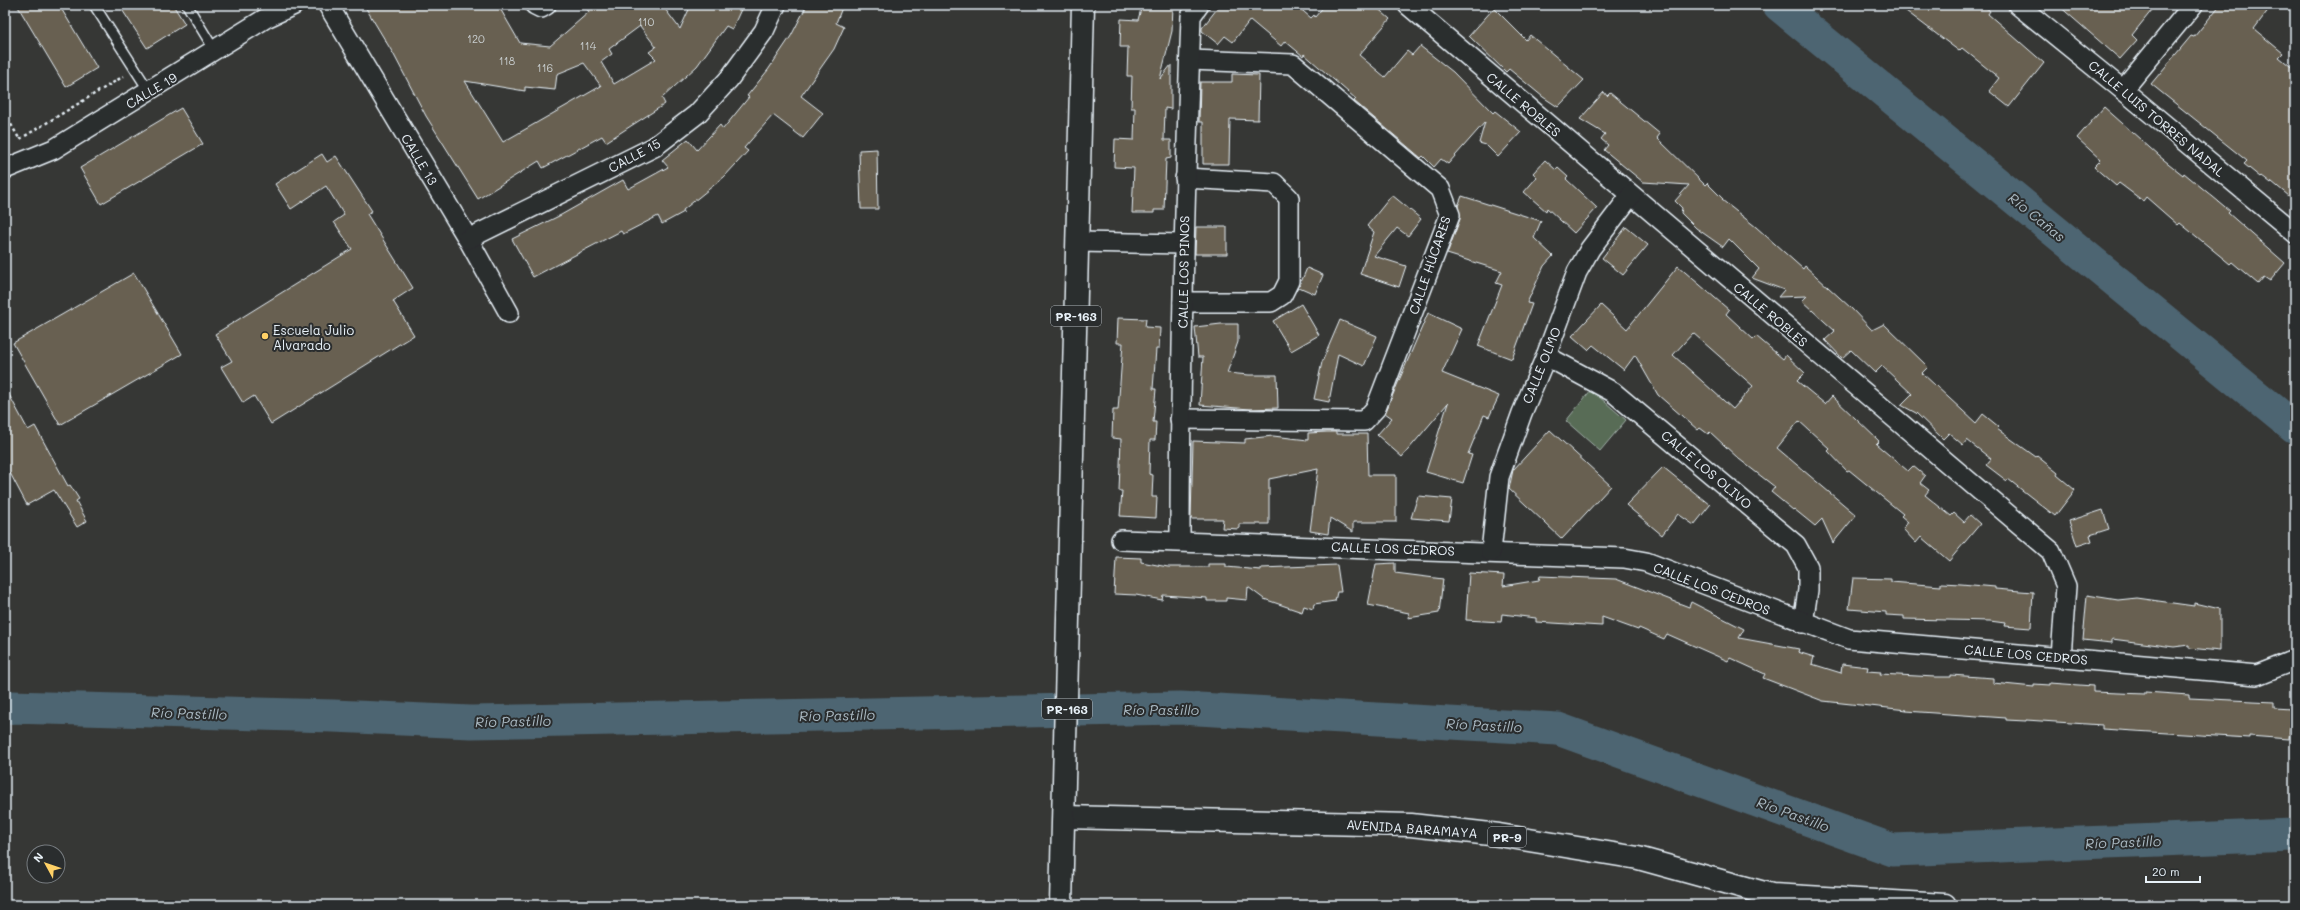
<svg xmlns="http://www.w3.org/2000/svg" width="2300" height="910" viewBox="0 0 2300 910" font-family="Mali,sans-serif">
<rect width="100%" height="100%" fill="#363735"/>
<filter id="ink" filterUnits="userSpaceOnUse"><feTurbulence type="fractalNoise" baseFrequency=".025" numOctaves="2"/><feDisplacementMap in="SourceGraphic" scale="8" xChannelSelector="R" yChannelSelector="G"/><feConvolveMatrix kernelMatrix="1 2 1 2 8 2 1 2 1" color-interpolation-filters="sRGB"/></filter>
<g filter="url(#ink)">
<path fill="#586c57" stroke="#a0aea8" d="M 1591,390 L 1626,420 L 1600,451 L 1566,421 Z"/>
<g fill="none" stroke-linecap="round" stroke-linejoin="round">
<g stroke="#4d6572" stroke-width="33">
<path d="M 1779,5 L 2295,428"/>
<path d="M 5,709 L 11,707 L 333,716 L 471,722 L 1180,708 L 1558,729 L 1893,850 L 2295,835"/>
</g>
</g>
<g fill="#686151" stroke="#e8f1f8" fill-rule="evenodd">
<path d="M 17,5 L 59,5 L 97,68 L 66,87 Z"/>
<path d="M 119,5 L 173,5 L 185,24 L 147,48 Z"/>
<path d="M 364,5 L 498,5 L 520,43 L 550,46 L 589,12 L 584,5 L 662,5 L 680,29 L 691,5 L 743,5 L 732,29 L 726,26 L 697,66 L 662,98 L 665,104 L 606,142 L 602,136 L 543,168 L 539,161 L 478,199 L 426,116 L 394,55 ZM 640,26 L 656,47 L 649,52 L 656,59 L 614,84 L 601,62 L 612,54 L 609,49 ZM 584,63 L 601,86 L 503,142 L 465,81 L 525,91 L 525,87 L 555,90 L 557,74 Z"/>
<path d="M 807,5 L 843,5 L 836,23 L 844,27 L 834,49 L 801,96 L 823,113 L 803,138 L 773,115 L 744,148 L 748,151 L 724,177 L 683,210 L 684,212 L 662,224 L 658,216 L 623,234 L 621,231 L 533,277 L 512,239 L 561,215 L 623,180 L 628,189 L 668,167 L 662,160 L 688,139 L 697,150 L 720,125 L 723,129 L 749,97 L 747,96 L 768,70 L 791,36 Z"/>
<path d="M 1142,5 L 1173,5 L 1172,31 L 1160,79 L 1171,65 L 1171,109 L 1165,108 L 1164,140 L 1171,140 L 1171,158 L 1166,159 L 1164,210 L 1154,210 L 1154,213 L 1132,213 L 1134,168 L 1114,167 L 1115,139 L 1134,140 L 1135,108 L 1131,108 L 1132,76 L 1127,76 L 1128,47 L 1120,47 L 1121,19 L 1138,20 Z"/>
<path d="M 1220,5 L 1296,5 L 1311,18 L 1314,15 L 1315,17 L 1325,5 L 1374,5 L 1390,19 L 1359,55 L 1385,77 L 1407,51 L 1412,55 L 1420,46 L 1453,72 L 1493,113 L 1495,111 L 1521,132 L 1498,157 L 1486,145 L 1479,143 L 1485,122 L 1448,164 L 1441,159 L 1434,167 L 1423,156 L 1421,158 L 1354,101 L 1356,99 L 1304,54 L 1303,56 L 1285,41 L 1281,46 L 1250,20 L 1233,42 L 1225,36 L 1218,44 L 1202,31 L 1202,28 Z"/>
<path d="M 1898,5 L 1983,5 L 1990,11 L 1988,14 L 2044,63 L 2009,107 L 1989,91 L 1999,78 L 1962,48 L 1959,51 Z"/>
<path d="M 2058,5 L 2156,5 L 2132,35 L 2137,40 L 2120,59 Z"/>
<path d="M 2220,5 L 2272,5 L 2254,29 L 2283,53 L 2279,57 L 2295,70 L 2295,201 L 2272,182 L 2271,184 L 2261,176 L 2260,177 L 2244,164 L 2247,161 L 2151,84 L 2191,36 L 2194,37 Z"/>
<path d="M 1494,8 L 1526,40 L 1530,35 L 1584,80 L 1558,107 L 1543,97 L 1509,69 L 1506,72 L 1469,36 Z"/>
<path d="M 1232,74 L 1259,75 L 1258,120 L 1230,119 L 1229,164 L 1203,164 L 1203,122 L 1199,122 L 1200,82 L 1232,82 Z"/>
<path d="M 1604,92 L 1607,96 L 1610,93 L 1660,134 L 1657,138 L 1705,185 L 1707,183 L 1723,199 L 1722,200 L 1756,227 L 1803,269 L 1805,266 L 1851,308 L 1872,330 L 1884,324 L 1928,367 L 1922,373 L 1976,423 L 1983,414 L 1999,427 L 1997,429 L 2036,457 L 2037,456 L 2058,473 L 2057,475 L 2075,490 L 2055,516 L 2008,479 L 2007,481 L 1986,465 L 1991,459 L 1967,440 L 1963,445 L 1949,433 L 1943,439 L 1916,413 L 1901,405 L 1912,394 L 1882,366 L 1875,373 L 1851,350 L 1842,358 L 1825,340 L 1835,331 L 1802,301 L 1807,296 L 1778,297 L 1784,290 L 1752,278 L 1759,269 L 1729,239 L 1723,247 L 1696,228 L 1681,213 L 1682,208 L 1675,201 L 1689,185 L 1643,182 L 1604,150 L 1608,145 L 1601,139 L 1605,134 L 1580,119 Z"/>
<path d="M 2104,107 L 2159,156 L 2183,175 L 2184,173 L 2230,211 L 2228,213 L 2285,263 L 2270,281 L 2264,277 L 2258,284 L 2232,262 L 2230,264 L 2180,223 L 2178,225 L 2146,197 L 2143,201 L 2119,183 L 2116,186 L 2094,167 L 2101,160 L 2077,138 Z"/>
<path d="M 181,108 L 203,144 L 101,204 L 80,168 Z"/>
<path d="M 877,149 L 878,209 L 861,209 L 859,150 Z"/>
<path d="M 322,154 L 327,162 L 336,156 L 372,211 L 367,214 L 413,288 L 393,301 L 414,335 L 271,424 L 254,396 L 243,403 L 221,367 L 232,361 L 215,334 L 352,249 L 334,222 L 344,215 L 326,186 L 291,209 L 275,184 Z"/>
<path d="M 1545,160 L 1556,170 L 1558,168 L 1568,177 L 1566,179 L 1597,208 L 1574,233 L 1547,208 L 1546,211 L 1524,192 L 1537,177 L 1533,173 Z"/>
<path d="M 1392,195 L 1421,219 L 1408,236 L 1397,228 L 1374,256 L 1406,266 L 1399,287 L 1360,274 L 1374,232 L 1367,226 Z"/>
<path d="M 1462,196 L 1541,221 L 1534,238 L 1553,256 L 1544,266 L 1527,303 L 1532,304 L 1512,359 L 1478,346 L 1502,285 L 1496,283 L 1502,271 L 1447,254 L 1460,219 L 1458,206 Z"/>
<path d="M 1196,227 L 1227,227 L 1227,254 L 1195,254 Z"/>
<path d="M 1626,227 L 1648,245 L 1623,275 L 1602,258 Z"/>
<path d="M 1678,266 L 1729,310 L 1726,314 L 1753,339 L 1756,336 L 1783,359 L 1786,355 L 1805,373 L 1797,381 L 1825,404 L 1832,396 L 1879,441 L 1876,444 L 1908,471 L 1913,466 L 1925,476 L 1920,483 L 1929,490 L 1925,495 L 1951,516 L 1954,513 L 1964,522 L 1970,515 L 1980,524 L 1949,561 L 1921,537 L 1916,543 L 1903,529 L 1908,522 L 1901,516 L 1903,514 L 1849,470 L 1847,471 L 1828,451 L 1830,449 L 1799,421 L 1777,448 L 1856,515 L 1833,543 L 1822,519 L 1815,526 L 1794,509 L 1793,510 L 1771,492 L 1775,487 L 1739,459 L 1710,432 L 1708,434 L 1700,428 L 1698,430 L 1658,395 L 1635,355 L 1624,370 L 1593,345 L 1588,350 L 1572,336 L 1601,305 L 1627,329 ZM 1693,333 L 1753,386 L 1733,409 L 1673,355 Z"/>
<path d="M 1307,268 L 1323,275 L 1315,294 L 1299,287 Z"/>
<path d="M 134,273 L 182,354 L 60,425 L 13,343 Z"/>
<path d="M 1301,304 L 1319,335 L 1291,351 L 1273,321 Z"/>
<path d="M 1428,313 L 1462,329 L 1442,373 L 1499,396 L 1489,417 L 1484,415 L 1468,454 L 1472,455 L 1463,483 L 1426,472 L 1448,403 L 1402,457 L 1377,435 L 1392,418 L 1385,413 Z"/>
<path d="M 1118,318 L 1146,319 L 1145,327 L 1160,328 L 1159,349 L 1156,349 L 1153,389 L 1156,389 L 1153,422 L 1156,422 L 1155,440 L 1150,440 L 1149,474 L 1153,475 L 1152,497 L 1157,497 L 1156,518 L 1120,516 L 1122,491 L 1119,491 L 1121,439 L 1112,438 L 1113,410 L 1118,410 L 1123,343 L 1117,343 Z"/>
<path d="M 1340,320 L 1377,336 L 1364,366 L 1338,354 L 1329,402 L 1314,399 L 1322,362 Z"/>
<path d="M 1221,324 L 1238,324 L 1238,342 L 1227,373 L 1249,375 L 1277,375 L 1278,408 L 1250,409 L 1200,405 L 1203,357 L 1198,357 L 1195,327 Z"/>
<path d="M 5,387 L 28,430 L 35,426 L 68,486 L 70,485 L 79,499 L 76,501 L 87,521 L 77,527 L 54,490 L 27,505 L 10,473 L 5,476 Z"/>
<path d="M 1550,430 L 1611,486 L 1562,539 L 1509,489 L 1513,470 Z"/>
<path d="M 1327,432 L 1336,432 L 1336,434 L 1367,434 L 1368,475 L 1396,475 L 1396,522 L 1353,522 L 1353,532 L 1330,518 L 1328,534 L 1310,531 L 1318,469 L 1269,479 L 1269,524 L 1239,524 L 1239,529 L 1222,528 L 1223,519 L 1191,519 L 1193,441 L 1245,443 L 1245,439 L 1273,436 L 1308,440 L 1308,433 Z"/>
<path d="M 1663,467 L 1710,505 L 1694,525 L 1678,514 L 1662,535 L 1626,505 Z"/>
<path d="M 1418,496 L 1452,499 L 1449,521 L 1411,518 Z"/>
<path d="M 2103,510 L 2109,529 L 2090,535 L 2092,541 L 2077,546 L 2069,521 Z"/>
<path d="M 1116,557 L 1141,558 L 1141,562 L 1168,567 L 1208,567 L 1208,564 L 1226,564 L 1226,567 L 1261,570 L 1261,568 L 1337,565 L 1341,592 L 1337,592 L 1335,601 L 1314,604 L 1313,609 L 1304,606 L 1302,612 L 1264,599 L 1248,587 L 1247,600 L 1226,598 L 1226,601 L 1207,601 L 1207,598 L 1163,595 L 1162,600 L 1136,595 L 1114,594 Z"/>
<path d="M 1395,563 L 1395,573 L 1443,579 L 1439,613 L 1408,618 L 1409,613 L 1368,605 L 1376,564 Z"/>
<path d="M 1469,573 L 1504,575 L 1503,586 L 1539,580 L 1540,576 L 1616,579 L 1689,607 L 1691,602 L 1744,629 L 1739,638 L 1799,649 L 1798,652 L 1814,657 L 1812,664 L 1841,673 L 1842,664 L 1868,667 L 1867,671 L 1881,672 L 1880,674 L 1935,677 L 1951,677 L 1951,675 L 1993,678 L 1993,683 L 2034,687 L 2034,684 L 2050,685 L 2050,683 L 2093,686 L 2093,692 L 2145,694 L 2145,692 L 2189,695 L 2189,698 L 2274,702 L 2274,708 L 2291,709 L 2289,739 L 2249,736 L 2249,738 L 2102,729 L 2102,725 L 2026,720 L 2026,721 L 2006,720 L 2006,718 L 1906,711 L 1907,710 L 1823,701 L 1763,678 L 1765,674 L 1730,658 L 1728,661 L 1667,634 L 1664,639 L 1639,628 L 1638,630 L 1602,617 L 1602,626 L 1536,622 L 1536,618 L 1502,614 L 1501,622 L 1466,620 Z"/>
<path d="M 1853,578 L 1891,579 L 1891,582 L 1941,586 L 1941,583 L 1961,584 L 1995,587 L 1995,589 L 2033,592 L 2031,628 L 2004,626 L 2005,623 L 1990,621 L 1904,619 L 1904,616 L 1886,615 L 1886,612 L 1849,609 Z"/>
<path d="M 2087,595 L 2118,600 L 2137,598 L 2194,606 L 2194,603 L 2220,609 L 2220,651 L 2189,648 L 2189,645 L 2174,647 L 2112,639 L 2112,643 L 2083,640 Z"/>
</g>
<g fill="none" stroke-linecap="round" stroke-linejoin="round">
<defs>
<g id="service">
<path d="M 94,5 L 149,91"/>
<path d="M 187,5 L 215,51"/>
</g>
<g id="minor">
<path d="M 328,5 L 468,239 L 509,313"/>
<path d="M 535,5 L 541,8 L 546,5"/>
<path d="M 1408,5 L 2051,551 L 2066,586 L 2061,657"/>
<path d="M 2018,5 L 2123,90 L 2295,233"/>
<path d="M 2123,90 L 2193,5"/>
<path d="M 5,169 L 54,149 L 266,18 L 294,5"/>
<path d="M 468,239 L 654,147 L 697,114 L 729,79 L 764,31 L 776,5"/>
<path d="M 1078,242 L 1183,244"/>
<path d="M 1183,302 L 1271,302 L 1282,295 L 1289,281 L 1289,198 L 1274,183 L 1185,178"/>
<path d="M 1546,356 L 1613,392 L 1796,545 L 1808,567 L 1808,590 L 1803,623"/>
<path d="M 1180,419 L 1364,421 L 1376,408 L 1450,215 L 1440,189 L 1293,64 L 1190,60"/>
<path d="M 1121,540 L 1624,558 L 1646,562 L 1849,639 L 2257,675 L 2295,660"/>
<path d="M 1180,541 C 1180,366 1185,191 1191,16 L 1199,5"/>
<path d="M 1491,552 L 1499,477 L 1522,413 L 1546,356 L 1577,272 L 1590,249 L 1631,195"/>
</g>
<g id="trunk">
<path d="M 1064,817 L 1411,825 L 1499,835 L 1638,858 L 1772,895 L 1945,905"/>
<path d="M 1061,905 L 1083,5"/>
</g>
</defs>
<use href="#service" stroke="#e8f1f8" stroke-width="12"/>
<use href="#minor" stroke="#e8f1f8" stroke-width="22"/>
<use href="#trunk" stroke="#e8f1f8" stroke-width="25"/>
<g stroke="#e8f1f8" stroke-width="2.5" stroke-dasharray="3 3" stroke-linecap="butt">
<path d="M 5,114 L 20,140"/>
<path d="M 20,139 L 124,76"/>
</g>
<use href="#service" stroke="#2a2d2e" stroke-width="9"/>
<use href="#minor" stroke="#2a2d2e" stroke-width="19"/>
<use href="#trunk" stroke="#2a2d2e" stroke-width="22"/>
</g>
</g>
<circle fill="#ffd166" stroke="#2a2d2e" stroke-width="1.5" cx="265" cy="336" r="4"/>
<g text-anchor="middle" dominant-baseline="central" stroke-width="4" stroke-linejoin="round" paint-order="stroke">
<g font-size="11" fill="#c8cdce">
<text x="646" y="21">110</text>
<text x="476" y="38">120</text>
<text x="588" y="45">114</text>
<text x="507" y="60">118</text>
<text x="545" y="67">116</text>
</g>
<g fill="#2a2d2e" stroke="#afb6bb" stroke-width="1">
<rect x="1051" y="306" width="50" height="20" rx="3"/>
<rect x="1042" y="699" width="50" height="20" rx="3"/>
<rect x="1488" y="827" width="38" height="20" rx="3"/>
</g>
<g font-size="12" font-weight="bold" fill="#e8f1f8">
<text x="1076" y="316">PR-163</text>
<text x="1067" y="709">PR-163</text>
<text x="1507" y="837">PR-9</text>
</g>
<g font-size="13" fill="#e8f1f8" stroke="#2a2d2e">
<text transform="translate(151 90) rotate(-31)">CALLE 19</text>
<text transform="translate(1524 104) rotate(40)">CALLE ROBLES</text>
<text transform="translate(2157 118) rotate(40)">CALLE LUIS TORRES NADAL</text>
<text transform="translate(634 155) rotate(-28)">CALLE 15</text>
<text transform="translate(420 159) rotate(59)">CALLE 13</text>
<text transform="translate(1429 265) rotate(-71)">CALLE HÚCARES</text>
<text transform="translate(1183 272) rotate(-89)">CALLE LOS PINOS</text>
<text transform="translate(1771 314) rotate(40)">CALLE ROBLES</text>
<text transform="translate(1541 365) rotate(-68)">CALLE OLMO</text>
<text transform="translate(1707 469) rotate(40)">CALLE LOS OLIVO</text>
<text transform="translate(1393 548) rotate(2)">CALLE LOS CEDROS</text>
<text transform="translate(1712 588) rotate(21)">CALLE LOS CEDROS</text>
<text transform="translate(2026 654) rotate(5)">CALLE LOS CEDROS</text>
<text transform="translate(1412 828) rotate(4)">AVENIDA BARAMAYA</text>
</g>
<g font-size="13" fill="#e8f1f8" stroke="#2a2d2e" text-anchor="start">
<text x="273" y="329">Escuela Julio<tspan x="273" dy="15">Alvarado</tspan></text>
</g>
<g font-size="14" font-style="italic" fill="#aab9c2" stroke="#2a2d2e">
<text transform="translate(2037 217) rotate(39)">Río Cañas</text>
<text x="1161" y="709">Río Pastillo</text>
<text transform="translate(189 713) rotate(2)">Río Pastillo</text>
<text transform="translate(837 715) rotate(-1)">Río Pastillo</text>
<text transform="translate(513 721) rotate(-1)">Río Pastillo</text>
<text transform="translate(1484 725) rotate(3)">Río Pastillo</text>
<text transform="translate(1793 814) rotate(20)">Río Pastillo</text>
<text transform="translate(2123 842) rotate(-2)">Río Pastillo</text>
</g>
</g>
<rect width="2300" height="910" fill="none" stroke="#2a2d2e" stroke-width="20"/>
<rect x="10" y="10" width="2280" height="890" fill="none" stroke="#e8f1f8" stroke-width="1.5" filter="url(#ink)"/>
<g transform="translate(46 864) rotate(310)"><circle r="19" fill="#2a2d2e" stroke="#767b7f"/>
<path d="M0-3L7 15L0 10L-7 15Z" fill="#ffd166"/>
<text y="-6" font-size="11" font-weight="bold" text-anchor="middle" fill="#e8f1f8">N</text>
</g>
<path d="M2146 876v6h54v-6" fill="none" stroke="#e8f1f8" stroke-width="2"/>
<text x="2152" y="876" font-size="12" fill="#e8f1f8" stroke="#2a2d2e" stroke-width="3" paint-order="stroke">20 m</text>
</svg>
